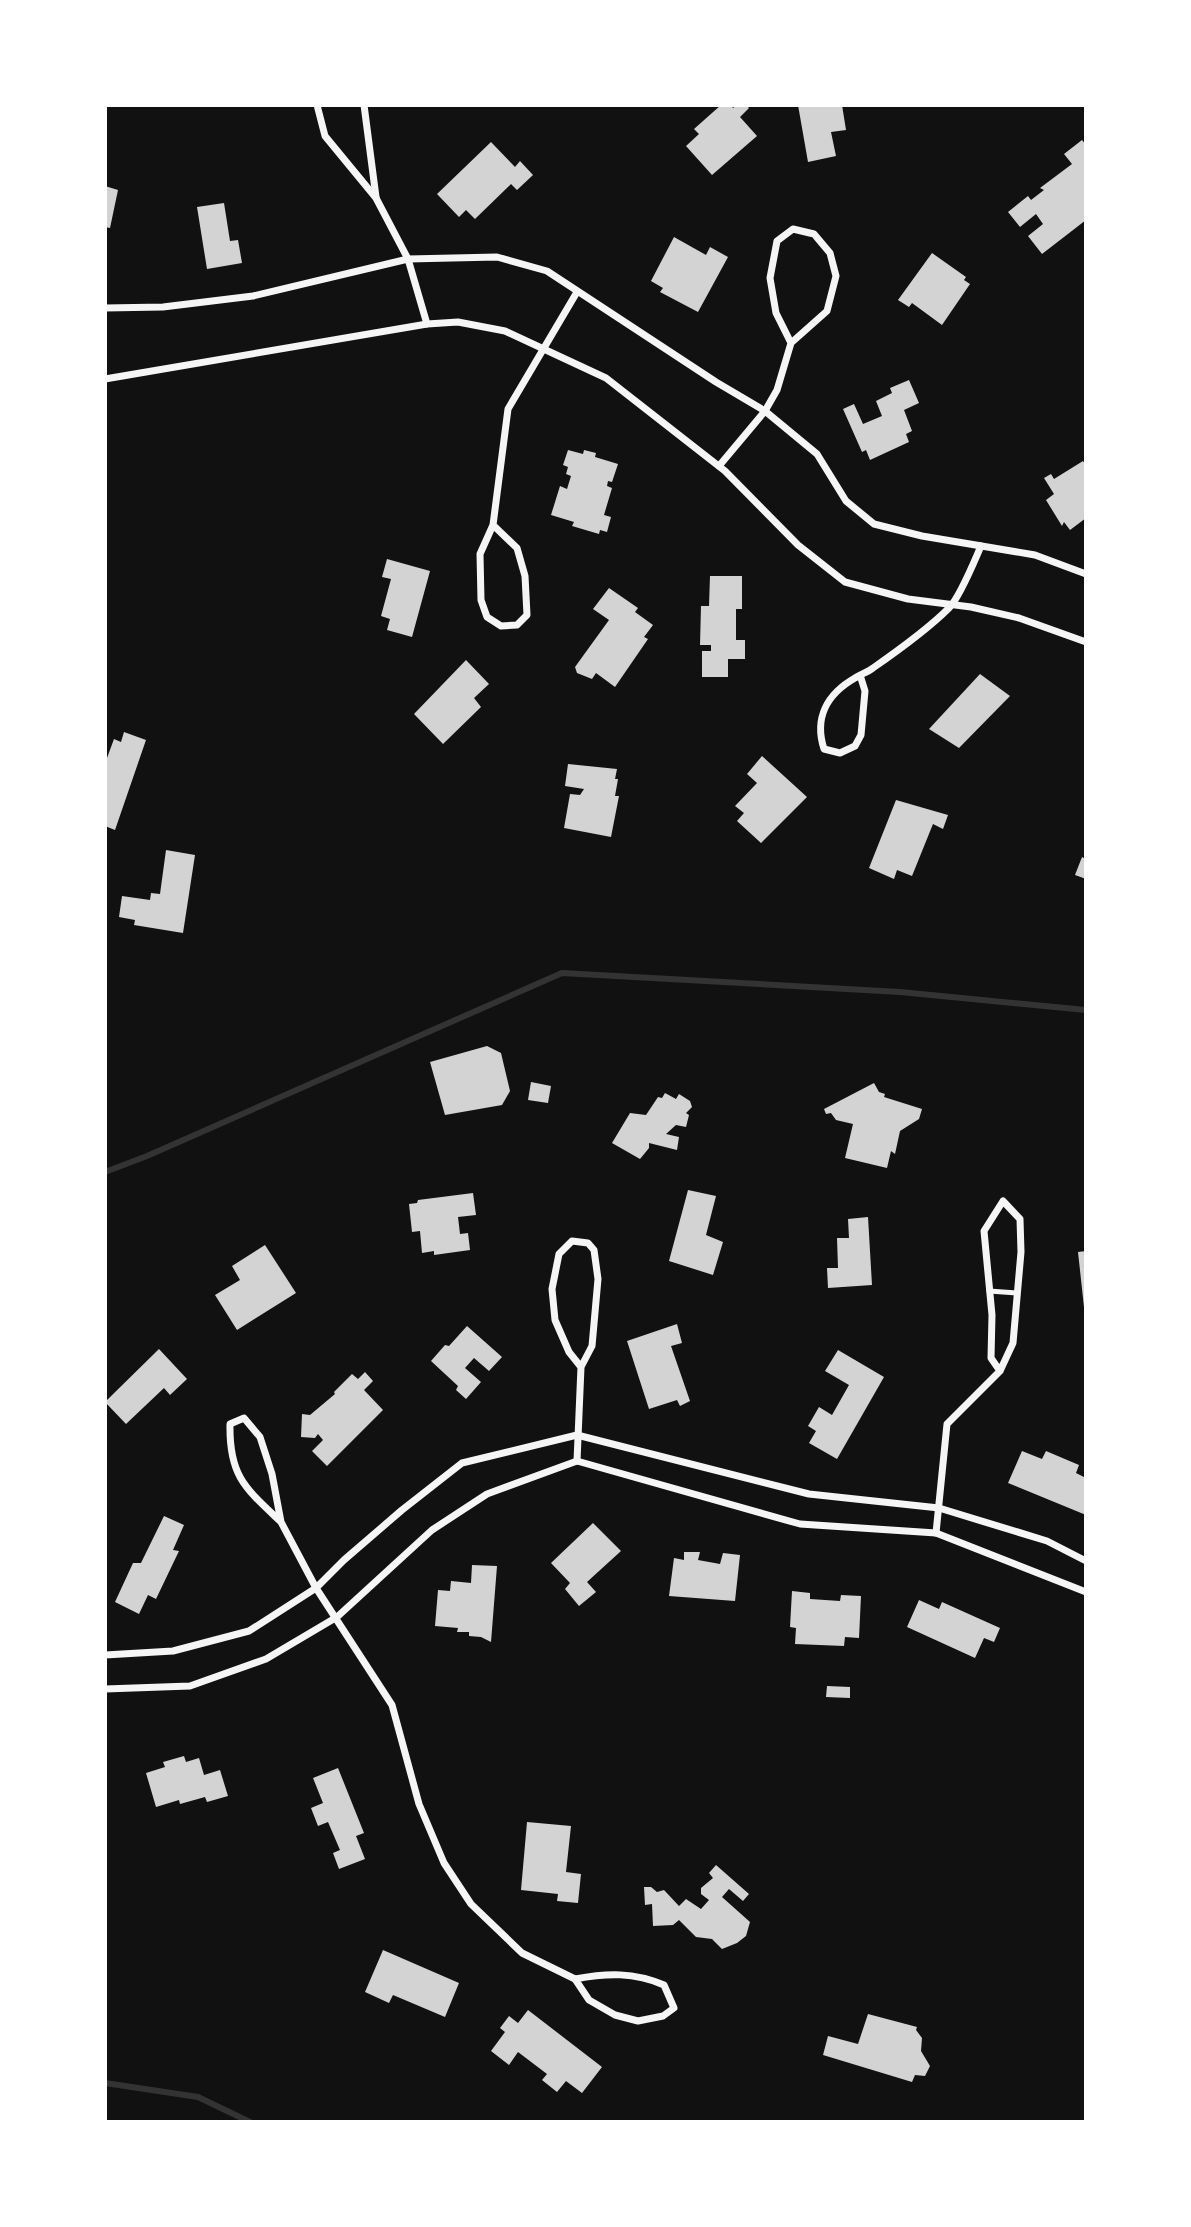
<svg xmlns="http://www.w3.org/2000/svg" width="1191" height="2227" viewBox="0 0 1191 2227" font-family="'Titillium Web',sans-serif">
<rect width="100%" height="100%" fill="#111"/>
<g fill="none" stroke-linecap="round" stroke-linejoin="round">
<g stroke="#333" stroke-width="6">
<path d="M 105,1172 L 147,1156 L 562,973 L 900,992 L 1086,1010"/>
<path d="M 105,2083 L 198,2097 L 250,2122"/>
</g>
</g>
<g fill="#d3d3d3">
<path d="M 721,105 L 731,105 L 733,108 L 737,105 L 746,105 L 749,108 L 740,117 L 757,136 L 712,175 L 686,146 L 699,134 L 694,129 Z"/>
<path d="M 798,105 L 842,105 L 846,130 L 831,132 L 836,156 L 808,162 Z"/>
<path d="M 1082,140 L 1086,145 L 1086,220 L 1042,254 L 1028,236 L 1043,224 L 1036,214 L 1020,227 L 1008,212 L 1028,196 L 1031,200 L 1044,190 L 1040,188 L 1072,164 L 1064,154 Z"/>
<path d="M 491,142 L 515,167 L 520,161 L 533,175 L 517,190 L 511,184 L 475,219 L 466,210 L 459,217 L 437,194 Z"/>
<path d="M 105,186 L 118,190 L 110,228 L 105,227 Z"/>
<path d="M 224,203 L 230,241 L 238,240 L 242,263 L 207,269 L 197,207 Z"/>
<path d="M 674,237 L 706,255 L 710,247 L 728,257 L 698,312 L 660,292 L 663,288 L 651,281 Z"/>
<path d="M 932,253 L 966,277 L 964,280 L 970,284 L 942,325 L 912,303 L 909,307 L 898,300 Z"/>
<path d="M 909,380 L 919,403 L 904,410 L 912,431 L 906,434 L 909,442 L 870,460 L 866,450 L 862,452 L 843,409 L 854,404 L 863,424 L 882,416 L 876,401 L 892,393 L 890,388 Z"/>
<path d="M 568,450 L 583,454 L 584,450 L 596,453 L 595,457 L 618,464 L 612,482 L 608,481 L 607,486 L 612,488 L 604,515 L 611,517 L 607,532 L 600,530 L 599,534 L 572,526 L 574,522 L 551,515 L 560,486 L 567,489 L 571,476 L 566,474 L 568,467 L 563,465 Z"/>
<path d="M 1083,461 L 1086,466 L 1086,509 L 1084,510 L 1086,518 L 1070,530 L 1064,522 L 1062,526 L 1046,500 L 1054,494 L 1044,478 L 1051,474 L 1054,479 Z"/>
<path d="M 387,559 L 430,571 L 412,637 L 387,630 L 390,619 L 381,616 L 391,579 L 382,577 Z"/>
<path d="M 710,576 L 742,576 L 742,609 L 736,609 L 736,640 L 745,640 L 745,659 L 728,659 L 728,677 L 702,677 L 702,651 L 711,651 L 711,645 L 700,645 L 701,606 L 709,606 Z"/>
<path d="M 609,588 L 638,608 L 635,612 L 653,625 L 644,637 L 648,639 L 615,687 L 596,673 L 592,679 L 577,673 L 575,667 L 609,620 L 593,609 Z"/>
<path d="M 466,660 L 489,684 L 474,698 L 481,707 L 443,744 L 414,714 Z"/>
<path d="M 980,674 L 1010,696 L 959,748 L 929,729 Z"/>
<path d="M 124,732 L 146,740 L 115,830 L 105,826 L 105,757 L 107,758 L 114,739 L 121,742 Z"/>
<path d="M 762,756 L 807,797 L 761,843 L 737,821 L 744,813 L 735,806 L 757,783 L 747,774 Z"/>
<path d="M 568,764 L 617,769 L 615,779 L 618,779 L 615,796 L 619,796 L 611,837 L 564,828 L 570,794 L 580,795 L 584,789 L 565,786 Z"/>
<path d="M 896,800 L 948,815 L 943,829 L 933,824 L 912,876 L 897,870 L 894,879 L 869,868 Z"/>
<path d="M 166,850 L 195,855 L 183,933 L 134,925 L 135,920 L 119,917 L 122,896 L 150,900 L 151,893 L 160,894 Z"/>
<path d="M 1082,857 L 1086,859 L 1086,879 L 1075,875 Z"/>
<path d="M 487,1046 L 501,1053 L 510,1091 L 502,1105 L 445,1115 L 430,1062 Z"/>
<path d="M 531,1082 L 551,1086 L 548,1103 L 528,1100 Z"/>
<path d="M 874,1083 L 879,1092 L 885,1094 L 884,1097 L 922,1109 L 919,1119 L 900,1131 L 895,1154 L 891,1151 L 887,1168 L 845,1158 L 853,1124 L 836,1120 L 831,1113 L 826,1114 L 824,1109 Z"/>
<path d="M 665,1093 L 676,1099 L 679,1094 L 690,1101 L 692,1107 L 686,1113 L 689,1115 L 686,1127 L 676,1125 L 666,1134 L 679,1137 L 677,1150 L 649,1143 L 649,1148 L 640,1159 L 612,1143 L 630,1113 L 646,1115 L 658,1097 L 662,1098 Z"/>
<path d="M 688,1190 L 716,1196 L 706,1235 L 723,1242 L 713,1275 L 669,1261 Z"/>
<path d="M 473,1193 L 476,1215 L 458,1217 L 460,1234 L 468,1233 L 470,1250 L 434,1255 L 434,1251 L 422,1253 L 420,1231 L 412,1232 L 409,1204 L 417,1203 L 418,1200 Z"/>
<path d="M 868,1217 L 872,1285 L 828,1288 L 827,1268 L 838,1268 L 837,1238 L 849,1238 L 848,1219 Z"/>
<path d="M 265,1245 L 296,1293 L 237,1330 L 215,1295 L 240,1280 L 232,1266 Z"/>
<path d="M 1086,1251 L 1086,1307 L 1084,1307 L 1078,1252 Z"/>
<path d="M 677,1324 L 682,1343 L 671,1346 L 690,1401 L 680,1406 L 677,1400 L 649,1409 L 627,1341 Z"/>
<path d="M 467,1326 L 502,1357 L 489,1371 L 474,1358 L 465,1368 L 481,1382 L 466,1399 L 456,1390 L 458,1386 L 431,1361 L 445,1345 L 449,1346 Z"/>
<path d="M 159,1349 L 187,1379 L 170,1395 L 164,1388 L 126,1424 L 105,1402 Z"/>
<path d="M 838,1350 L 884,1377 L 837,1459 L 809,1443 L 816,1431 L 808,1426 L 819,1407 L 832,1415 L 849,1385 L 825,1371 Z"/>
<path d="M 365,1372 L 373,1381 L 364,1390 L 383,1410 L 327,1466 L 312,1451 L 323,1440 L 318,1434 L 315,1438 L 301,1437 L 302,1414 L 310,1415 L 335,1394 L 334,1392 L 352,1374 L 358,1379 Z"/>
<path d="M 1022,1451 L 1042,1459 L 1046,1451 L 1079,1465 L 1076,1473 L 1086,1478 L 1086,1515 L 1008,1483 Z"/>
<path d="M 164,1516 L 184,1525 L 173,1550 L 179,1551 L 156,1599 L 148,1595 L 139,1614 L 115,1602 L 133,1563 L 141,1563 Z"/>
<path d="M 593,1523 L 621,1551 L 587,1582 L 596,1592 L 579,1606 L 565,1589 L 570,1583 L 551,1563 Z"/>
<path d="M 684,1552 L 700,1552 L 698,1560 L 720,1564 L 723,1553 L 740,1555 L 735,1601 L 669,1596 L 674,1558 L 684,1560 Z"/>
<path d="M 472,1565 L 497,1566 L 491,1642 L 481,1637 L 469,1636 L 469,1632 L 457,1632 L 458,1628 L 435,1626 L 438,1590 L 450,1591 L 451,1581 L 471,1583 Z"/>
<path d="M 792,1591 L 810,1593 L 810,1599 L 840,1601 L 841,1595 L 861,1596 L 859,1638 L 845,1637 L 844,1646 L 795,1644 L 796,1628 L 790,1627 Z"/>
<path d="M 919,1600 L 939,1609 L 942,1602 L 1000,1628 L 994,1642 L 984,1638 L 975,1658 L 907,1627 Z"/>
<path d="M 827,1686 L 850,1687 L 850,1698 L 826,1697 Z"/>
<path d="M 184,1756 L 186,1762 L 199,1758 L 204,1775 L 220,1770 L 228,1796 L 207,1802 L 205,1797 L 180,1804 L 179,1800 L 156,1807 L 146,1773 L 165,1767 L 163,1762 Z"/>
<path d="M 338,1768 L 364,1833 L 356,1836 L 365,1859 L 339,1869 L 333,1853 L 340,1850 L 328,1822 L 318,1826 L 311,1808 L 323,1803 L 313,1778 Z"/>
<path d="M 527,1822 L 571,1826 L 566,1872 L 581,1874 L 578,1903 L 557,1901 L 558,1894 L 521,1890 Z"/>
<path d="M 716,1865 L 749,1894 L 743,1901 L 729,1889 L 722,1897 L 750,1922 L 746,1936 L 737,1943 L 722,1949 L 712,1939 L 696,1937 L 679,1920 L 673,1925 L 653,1926 L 652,1904 L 645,1905 L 644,1887 L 651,1887 L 657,1892 L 664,1890 L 679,1906 L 686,1899 L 701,1909 L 709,1900 L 701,1894 L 701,1888 L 713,1878 L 709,1873 Z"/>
<path d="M 383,1950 L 459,1983 L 445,2017 L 393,1995 L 389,2003 L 365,1992 Z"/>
<path d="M 528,2010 L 602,2067 L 582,2093 L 566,2081 L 557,2092 L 542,2080 L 547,2074 L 518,2052 L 509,2065 L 491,2051 L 505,2032 L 500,2028 L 509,2016 L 518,2023 Z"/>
<path d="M 868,2014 L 917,2027 L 916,2030 L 922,2038 L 921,2051 L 930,2066 L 925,2076 L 915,2075 L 912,2082 L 823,2055 L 828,2036 L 858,2044 Z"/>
</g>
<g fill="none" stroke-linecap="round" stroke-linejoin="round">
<path stroke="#f5f5f5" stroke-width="5" d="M 989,1291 L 1017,1293"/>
<g stroke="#f5f5f5" stroke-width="7">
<path d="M 317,105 L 325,136 L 376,198 L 408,259 L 427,324"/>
<path d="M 364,105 L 376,197"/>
<path d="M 105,308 L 163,307 L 253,296 L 408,259 L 497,257 L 547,271 L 716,382 L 765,411 L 817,454 L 846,501 L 874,524 L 922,536 L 1035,555 L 1086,574"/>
<path d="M 105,379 L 427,324 L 458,322 L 505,331 L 606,378 L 725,471 L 798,545 L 845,582 L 908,599 L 971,607 L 1019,618 L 1086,642"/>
<path d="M 719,466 L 765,411 L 777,390 L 791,343 L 827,311 L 836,276 L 830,253 L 814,234 L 793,229 L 777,241 L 770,278 L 776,313 L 791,343"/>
<path d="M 493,525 L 517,548 L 525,576 L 527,615 L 517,625 L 501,626 L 487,617 L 481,600 L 480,554 L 493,525 L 508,409 L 577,292"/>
<path d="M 860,675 L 865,691 L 861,735 L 855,746 L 840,753 L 824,749 C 814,718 827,694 855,678 C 861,674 868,672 873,668 C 896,652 930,627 949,608 C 960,597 974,562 981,546"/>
<path d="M 577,1461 L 581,1367 L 592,1346 L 598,1279 L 594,1250 L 588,1243 L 572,1241 L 559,1254 L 552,1289 L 555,1320 L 569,1352 L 581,1367"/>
<path d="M 281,1522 C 245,1488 229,1476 230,1424 L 244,1418 L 260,1437 L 272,1474 L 281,1522 L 316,1588 L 392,1705 L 419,1804 L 444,1863 L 471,1904 L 522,1953 L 575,1979 L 589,2000 L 615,2015 L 638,2021 L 663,2016 L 674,2008 L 664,1985 C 634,1972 607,1973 575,1979"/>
<path d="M 936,1533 L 947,1424 L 1000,1371 L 1013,1343 L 1021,1252 L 1020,1219 L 1003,1201 L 984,1231 L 992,1315 L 991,1358 L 1000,1371"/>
<path d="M 105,1655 L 173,1651 L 249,1631 L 316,1588 L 344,1560 L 402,1510 L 462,1463 L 577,1435 L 809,1494 L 939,1508 L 1047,1541 L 1086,1561"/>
<path d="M 105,1689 L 190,1686 L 266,1659 L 337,1617 L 432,1530 L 487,1494 L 577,1461 L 800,1524 L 936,1533 L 1086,1592"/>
</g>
</g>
<rect width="1191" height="2227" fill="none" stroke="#ffffff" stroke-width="214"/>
</svg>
